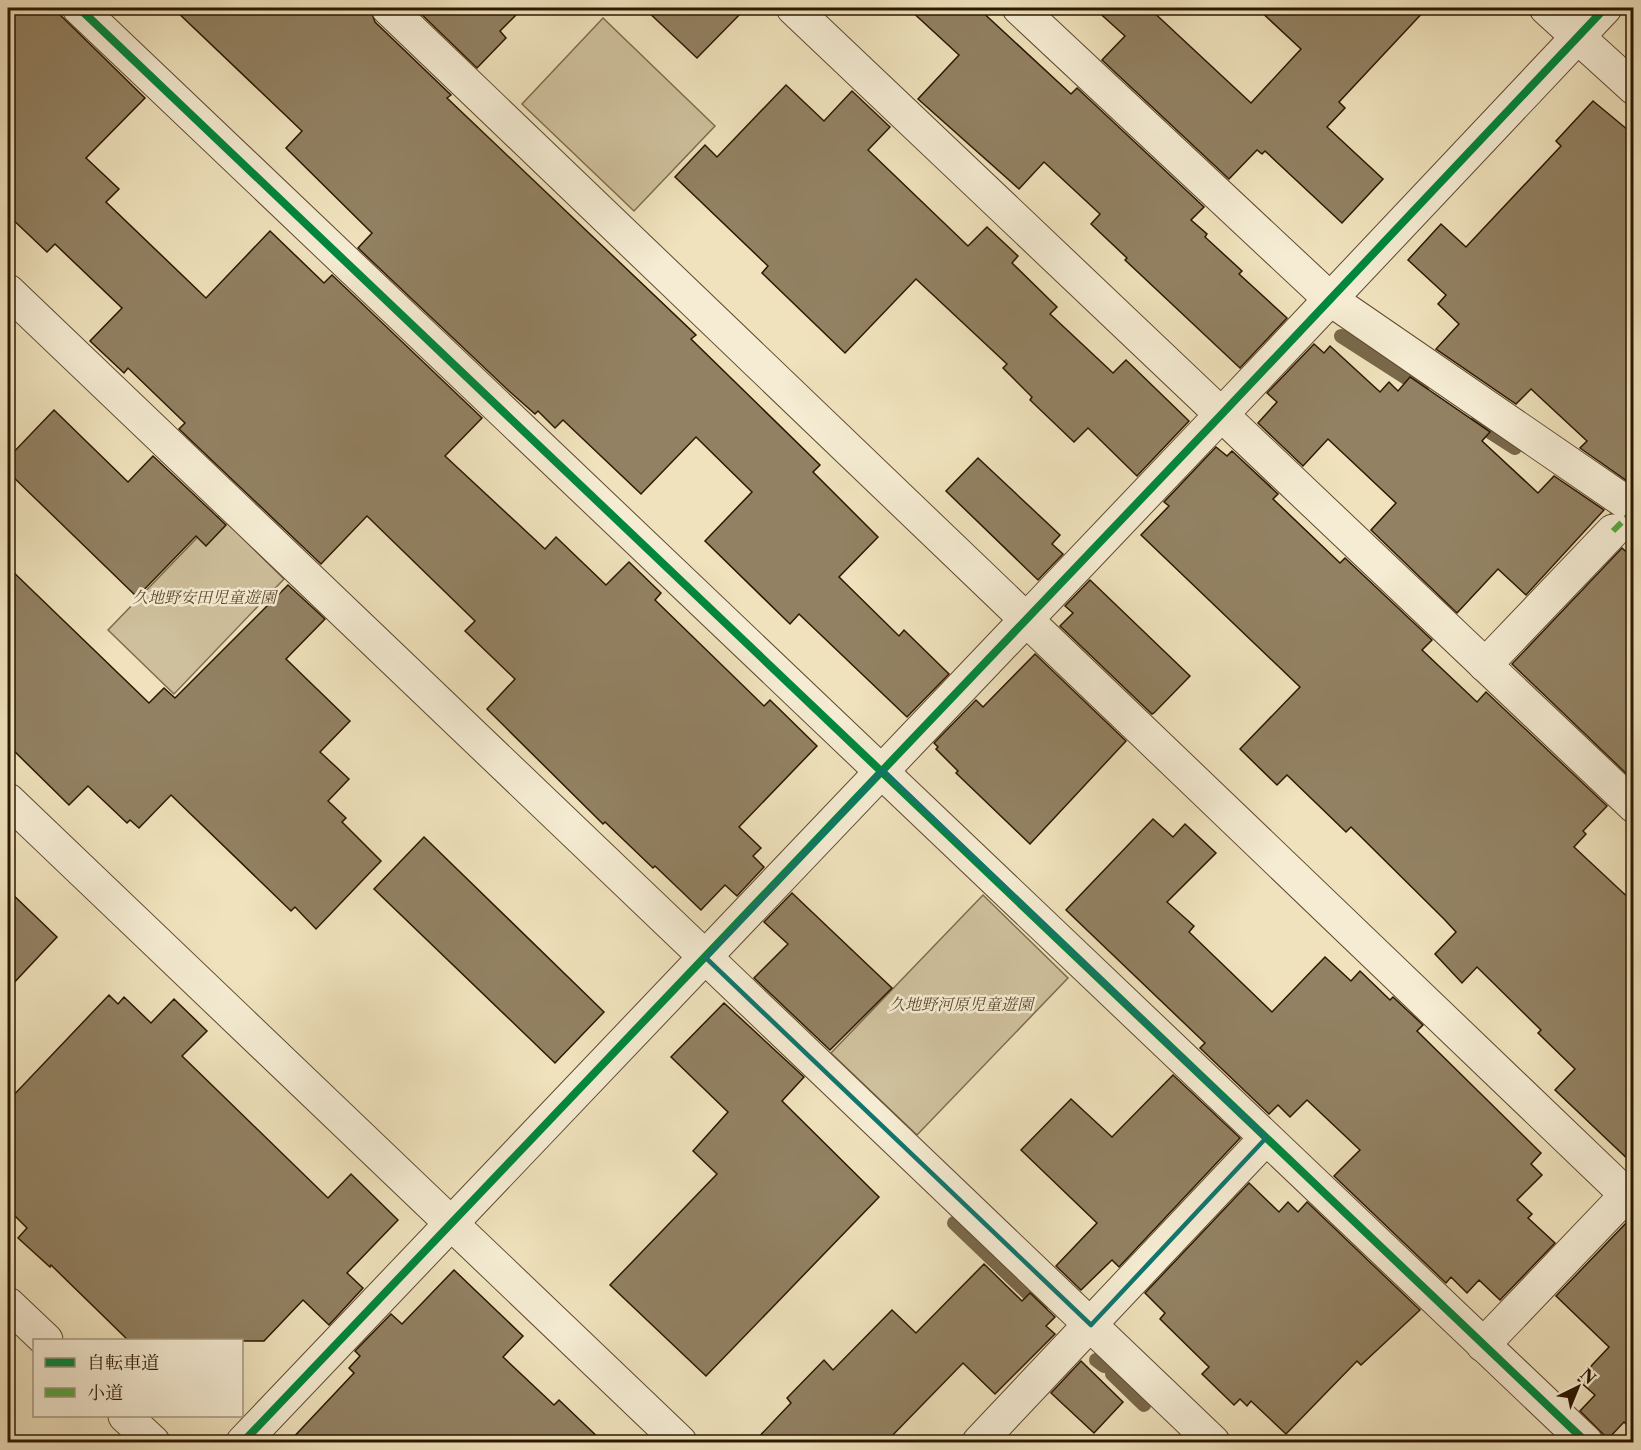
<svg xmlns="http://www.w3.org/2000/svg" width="1641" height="1450" viewBox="0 0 1641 1450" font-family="'Libre Caslon Text','Noto Serif JP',serif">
<rect width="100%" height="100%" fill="#efe2bc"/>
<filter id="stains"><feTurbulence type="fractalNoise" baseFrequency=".00333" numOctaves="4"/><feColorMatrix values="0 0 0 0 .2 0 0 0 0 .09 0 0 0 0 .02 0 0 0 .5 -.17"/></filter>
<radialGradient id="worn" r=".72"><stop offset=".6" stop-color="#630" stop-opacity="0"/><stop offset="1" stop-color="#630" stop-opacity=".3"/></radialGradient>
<g fill="#cec09c" stroke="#7e6c4e" stroke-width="1.5">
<path d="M 603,18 L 715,126 L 634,211 L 522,104 Z"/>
<path d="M 219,515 L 284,579 L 174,694 L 108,630 Z"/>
<path d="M 983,895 L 1068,978 L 917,1135 L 831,1053 Z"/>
</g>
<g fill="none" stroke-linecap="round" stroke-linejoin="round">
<g stroke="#7a684a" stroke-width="14">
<path d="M 1341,336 L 1422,388"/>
<path d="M 1476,423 L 1515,448"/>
<path d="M 1616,516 L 1634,533"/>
<path d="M 954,1223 L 1041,1306"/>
<path d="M 1096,1360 L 1104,1366"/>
<path d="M 1112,1374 L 1144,1405"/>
</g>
</g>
<g fill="#928162" stroke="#2d1800" stroke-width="1.5">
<path d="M 8,8 L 53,8 L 145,98 L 86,158 L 119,189 L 106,202 L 206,298 L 270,231 L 324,283 L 332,275 L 482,418 L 445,456 L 545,549 L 556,537 L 606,585 L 629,562 L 661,593 L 655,600 L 764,706 L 770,700 L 817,746 L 739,827 L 761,848 L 753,856 L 764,867 L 737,896 L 725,885 L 701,910 L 655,866 L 653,868 L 605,822 L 603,824 L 487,709 L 515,679 L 465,631 L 475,621 L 367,516 L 321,564 L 179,429 L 185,423 L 128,368 L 124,373 L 90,341 L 122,308 L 55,244 L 47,252 L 8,215 Z"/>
<path d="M 173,8 L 370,8 L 375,22 L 451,95 L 447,98 L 696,335 L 691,339 L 820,465 L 813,472 L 878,537 L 839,577 L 899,636 L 904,630 L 949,674 L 907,717 L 799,614 L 790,624 L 705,541 L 752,492 L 696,437 L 641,494 L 563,420 L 555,428 L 538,411 L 535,414 L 509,391 L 358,248 L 372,233 L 286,148 L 302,131 Z"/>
<path d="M 415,8 L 523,8 L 500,31 L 506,38 L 477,68 Z"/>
<path d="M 644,8 L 746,8 L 697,58 Z"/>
<path d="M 908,8 L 978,8 L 1071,94 L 1077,88 L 1204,207 L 1191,220 L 1207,234 L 1205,237 L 1242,271 L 1239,274 L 1287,318 L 1240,368 L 1125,260 L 1127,258 L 1091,224 L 1100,214 L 1044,162 L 1019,189 L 918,99 L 959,55 Z"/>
<path d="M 1094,8 L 1149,8 L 1251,103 L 1301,49 L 1257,8 L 1427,8 L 1339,102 L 1345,108 L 1327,127 L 1383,179 L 1342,223 L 1265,151 L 1262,154 L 1257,150 L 1229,179 L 1102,60 L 1125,36 Z"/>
<path d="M 786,85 L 824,121 L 852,91 L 890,127 L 868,150 L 968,246 L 987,227 L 1018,256 L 1012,263 L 1057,307 L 1050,314 L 1113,373 L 1126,360 L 1189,421 L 1137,476 L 1088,428 L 1074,442 L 1030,400 L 1032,397 L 1003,368 L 1007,364 L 916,279 L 845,353 L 762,273 L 768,266 L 675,177 L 705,145 L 717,157 Z"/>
<path d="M 1593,101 L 1634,135 L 1634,479 L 1630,483 L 1580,448 L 1587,441 L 1531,389 L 1516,404 L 1436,349 L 1459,324 L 1438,304 L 1446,295 L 1408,260 L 1441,224 L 1466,247 L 1561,146 L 1556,141 Z"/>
<path d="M 1314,344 L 1324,353 L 1330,346 L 1380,392 L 1389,382 L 1398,391 L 1410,377 L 1490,432 L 1482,441 L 1538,493 L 1554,476 L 1604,510 L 1526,595 L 1498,569 L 1457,613 L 1371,530 L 1396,503 L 1328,439 L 1303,466 L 1258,423 L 1277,402 L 1267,393 Z"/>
<path d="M 54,410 L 128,482 L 153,456 L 226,525 L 206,546 L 196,536 L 137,597 L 8,472 L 8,458 Z"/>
<path d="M 1216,447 L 1227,456 L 1232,451 L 1278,494 L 1273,499 L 1340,563 L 1345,558 L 1432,640 L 1422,650 L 1477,702 L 1486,692 L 1607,806 L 1583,831 L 1586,834 L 1574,847 L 1634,903 L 1634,1165 L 1555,1090 L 1575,1069 L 1538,1033 L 1541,1030 L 1477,967 L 1462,983 L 1435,954 L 1456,932 L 1444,919 L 1351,827 L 1346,832 L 1287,775 L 1277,785 L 1240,749 L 1300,687 L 1141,535 L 1169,506 L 1164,502 Z"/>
<path d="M 978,458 L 1060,535 L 1052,544 L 1063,554 L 1038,580 L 946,491 Z"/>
<path d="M 1622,548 L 1634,559 L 1632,779 L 1512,664 Z"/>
<path d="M 8,567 L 149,703 L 164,688 L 175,698 L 288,585 L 325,619 L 286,659 L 350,721 L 320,752 L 349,779 L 328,801 L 346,818 L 342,822 L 381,861 L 316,929 L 295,907 L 291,911 L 171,795 L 139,828 L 130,820 L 127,823 L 88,786 L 69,805 L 8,745 Z"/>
<path d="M 1090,580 L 1190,676 L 1154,713 L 1152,714 L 1060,626 L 1073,613 L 1065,606 Z"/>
<path d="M 1035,654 L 1126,741 L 1030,844 L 956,773 L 958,771 L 936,749 L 938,747 L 934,743 L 976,700 L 983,707 Z"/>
<path d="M 1153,819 L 1173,837 L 1185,824 L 1216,853 L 1167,902 L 1194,926 L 1189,932 L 1272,1012 L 1325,957 L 1351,981 L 1360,971 L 1390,1000 L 1393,997 L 1423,1025 L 1417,1031 L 1541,1153 L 1531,1164 L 1542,1175 L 1517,1200 L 1532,1214 L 1528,1218 L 1555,1243 L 1500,1300 L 1479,1280 L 1467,1293 L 1451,1277 L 1446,1283 L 1334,1176 L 1360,1150 L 1307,1100 L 1290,1117 L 1278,1105 L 1269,1114 L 1200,1048 L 1205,1043 L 1066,910 Z"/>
<path d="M 424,837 L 604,1012 L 555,1063 L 374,889 Z"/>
<path d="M 8,890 L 57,937 L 8,989 Z"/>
<path d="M 792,893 L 892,988 L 830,1050 L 754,978 L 788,944 L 764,922 Z"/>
<path d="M 109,995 L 118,1004 L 124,997 L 151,1023 L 174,999 L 207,1031 L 182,1056 L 328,1198 L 351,1174 L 398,1220 L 347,1273 L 363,1288 L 329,1325 L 303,1300 L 264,1341 L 129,1341 L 51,1265 L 50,1267 L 18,1238 L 27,1228 L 8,1209 L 8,1101 Z"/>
<path d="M 724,1003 L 804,1077 L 782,1101 L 879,1197 L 706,1376 L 610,1285 L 717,1174 L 693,1151 L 728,1112 L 671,1057 Z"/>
<path d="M 1173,1075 L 1240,1138 L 1119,1267 L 1112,1260 L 1081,1290 L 1056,1266 L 1097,1223 L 1021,1150 L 1071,1099 L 1112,1137 Z"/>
<path d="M 1249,1183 L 1279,1212 L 1288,1202 L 1298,1212 L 1307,1202 L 1420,1310 L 1361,1365 L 1357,1361 L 1286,1434 L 1251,1401 L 1247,1406 L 1240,1399 L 1234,1405 L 1202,1374 L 1209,1367 L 1160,1319 L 1165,1313 L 1145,1293 Z"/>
<path d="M 1629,1220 L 1634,1220 L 1634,1432 L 1624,1422 L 1608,1439 L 1580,1411 L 1595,1395 L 1578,1380 L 1609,1347 L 1556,1296 Z"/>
<path d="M 984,1264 L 1022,1301 L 1030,1293 L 1055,1317 L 1046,1326 L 1055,1334 L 995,1394 L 963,1363 L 885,1443 L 753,1443 L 791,1403 L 787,1398 L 824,1360 L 833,1370 L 892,1310 L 916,1333 Z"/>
<path d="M 454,1270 L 523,1336 L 503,1357 L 554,1405 L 559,1400 L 604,1443 L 288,1443 L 354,1373 L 349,1368 L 360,1356 L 355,1351 L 391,1314 L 402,1324 Z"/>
<path d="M 1081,1361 L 1123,1402 L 1094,1433 L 1051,1393 Z"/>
</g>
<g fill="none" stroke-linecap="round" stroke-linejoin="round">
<defs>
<g id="minor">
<path d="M 79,8 L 1586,1442"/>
<path d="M 388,8 L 1634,1202"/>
<path d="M 793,8 L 1634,806"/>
<path d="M 1019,8 L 1330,299 L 1634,508"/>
<path d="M 1546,8 L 1634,88"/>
<path d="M 8,291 L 1213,1442"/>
<path d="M 1485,665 L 1613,531"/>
<path d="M 8,800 L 680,1442"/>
<path d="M 8,1304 L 46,1340"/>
<path d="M 1483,1345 L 1634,1187"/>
<path d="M 125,1416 L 153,1442"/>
<path d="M 243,1442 L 1221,415 L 1605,8"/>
<path d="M 979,1442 L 1266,1138"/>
</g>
</defs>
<use href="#minor" stroke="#5e4a2f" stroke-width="35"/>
<use href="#minor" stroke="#f5ecd3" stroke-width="33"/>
<path stroke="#54a940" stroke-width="6" stroke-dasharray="12 6" stroke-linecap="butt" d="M 1613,531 L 1634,510"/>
<defs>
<g id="cycleway">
<path d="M 79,8 L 1586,1442"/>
<path d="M 243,1442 L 1221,415 L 1605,8"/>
</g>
</defs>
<use href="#cycleway" stroke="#f5ecd3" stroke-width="11"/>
<use href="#cycleway" stroke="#00873e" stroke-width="8"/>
</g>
<path fill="none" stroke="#0f766e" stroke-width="4.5" stroke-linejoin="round" d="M 883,770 L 1266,1138 L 1091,1325 L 706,958 Z"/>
<g text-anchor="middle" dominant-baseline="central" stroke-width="5" stroke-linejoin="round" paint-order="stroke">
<g font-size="16" font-style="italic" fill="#5d4a2f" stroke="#f5ecd3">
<text x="204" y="597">久地野安田児童遊園</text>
<text x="961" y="1004">久地野河原児童遊園</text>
</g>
</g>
<rect width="1641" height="1450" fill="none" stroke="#efe2bc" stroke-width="30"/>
<rect x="9" y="9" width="1623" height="1432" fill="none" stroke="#2d1800" stroke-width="3"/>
<rect x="15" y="15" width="1611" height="1420" fill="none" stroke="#2d1800" stroke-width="1.5"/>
<rect x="33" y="1339" width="210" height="78" fill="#f5ecd3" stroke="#a5977f" stroke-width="1.5"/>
<rect x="45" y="1358" width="30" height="9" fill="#00873e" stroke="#a5977f" stroke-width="1.5"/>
<text x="87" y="1369" font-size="18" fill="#2d1800">自転車道</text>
<rect x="45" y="1388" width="30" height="9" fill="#54a940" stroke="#a5977f" stroke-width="1.5"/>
<text x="87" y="1399" font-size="18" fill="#2d1800">小道</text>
<g transform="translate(1578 1387) rotate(43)" stroke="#f5ecd3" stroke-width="4.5" paint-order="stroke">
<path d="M0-4.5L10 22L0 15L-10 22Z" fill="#2d1800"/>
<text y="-9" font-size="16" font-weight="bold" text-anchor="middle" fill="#2d1800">N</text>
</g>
<rect width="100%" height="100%" filter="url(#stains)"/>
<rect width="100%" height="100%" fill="url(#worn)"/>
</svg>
